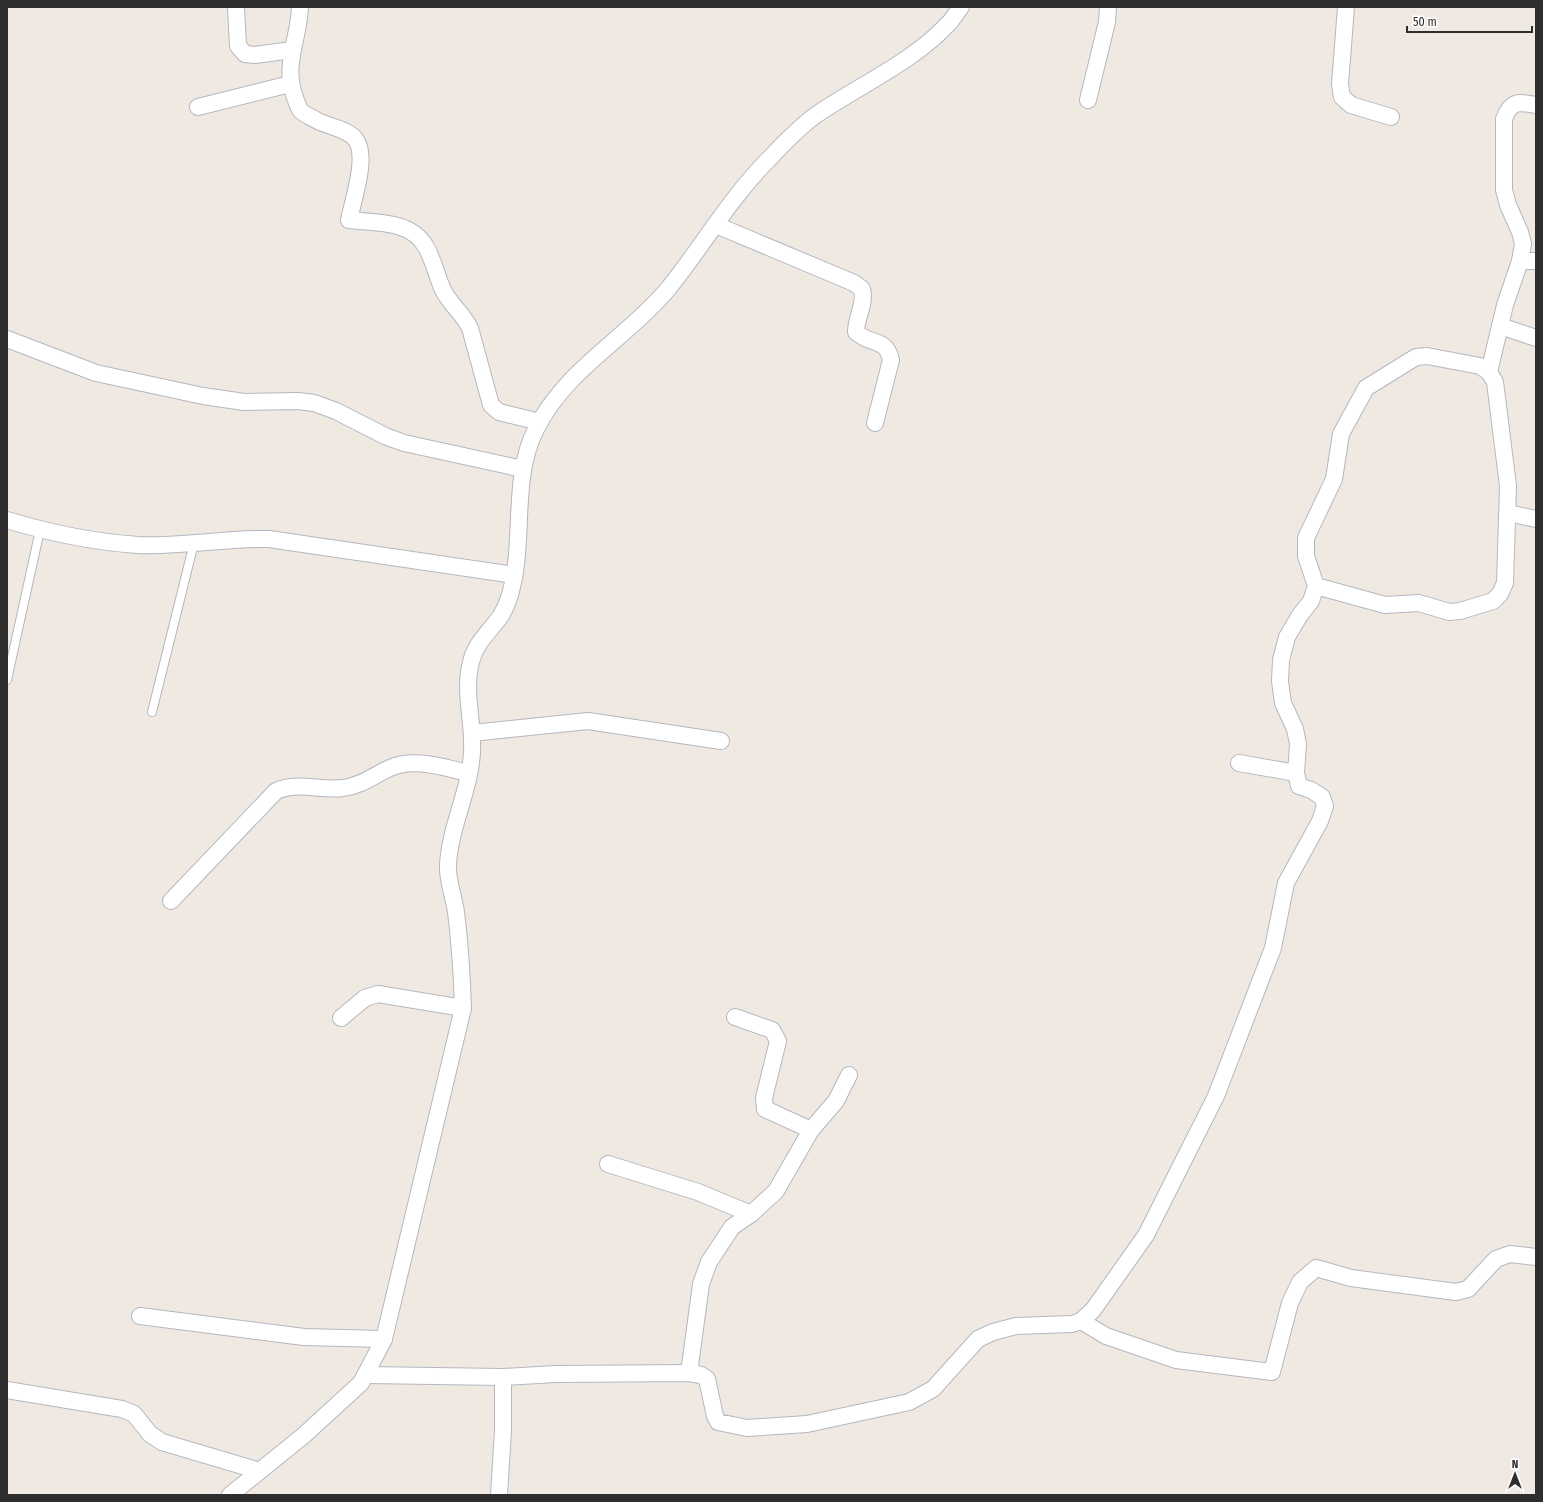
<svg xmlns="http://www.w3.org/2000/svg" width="1543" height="1502" viewBox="0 0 1543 1502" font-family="'Fira Sans Condensed',sans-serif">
<rect width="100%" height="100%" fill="#efe9e1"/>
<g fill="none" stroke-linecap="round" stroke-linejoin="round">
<defs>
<g id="service">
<path d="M 7,680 L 40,530"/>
<path d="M 152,712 L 194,543"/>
</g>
<g id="minor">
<path d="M 236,7 L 238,46 L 245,54 L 255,55 L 292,50"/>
<path d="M 300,7 C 298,47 280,66 299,108 C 301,113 311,117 316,120 C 326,126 349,129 356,140 C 368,157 353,200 349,220 C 376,223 411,220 426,247 C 434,261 437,277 443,290 C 450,304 463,314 470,328 L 491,405 L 499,412 L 540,422"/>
<path d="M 1346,7 L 1340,84 L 1342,97 L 1351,105 L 1391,117"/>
<path d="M 1088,100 L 1107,22 L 1108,7"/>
<path d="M 198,107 L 290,84"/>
<path d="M 716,225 L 854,283 L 862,289 C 866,304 856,317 856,332 C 871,346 886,337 891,360 L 875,423"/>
<path d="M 1520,261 L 1536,261"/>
<path d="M 1500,326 L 1536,338"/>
<path d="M 7,339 L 96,373 L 203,396 L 244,402 L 298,401 L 314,403 L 336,411 L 385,436 L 404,443 L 523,469"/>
<path d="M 1489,372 L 1505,305 L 1520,261 L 1523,244 L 1520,232 L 1508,205 L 1504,190 L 1504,119 C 1511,100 1518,102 1536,105"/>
<path d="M 1508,513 L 1536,519"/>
<path d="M 7,520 C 50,533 94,542 138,545 C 182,547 225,538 269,539 L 514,575"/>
<path d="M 472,733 L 588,721 L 721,741"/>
<path d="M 1239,763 L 1296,773"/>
<path d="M 171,901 L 276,791 C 299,781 319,791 343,788 C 361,786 374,775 390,768 C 415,757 444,768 469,773"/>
<path d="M 735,1017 L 772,1030 L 778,1041 L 764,1098 L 765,1109 L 811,1130"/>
<path d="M 341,1018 L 365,998 L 378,994 L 463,1008"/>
<path d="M 608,1164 L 698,1192 L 751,1214"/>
<path d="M 140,1316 L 304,1337 L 384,1339"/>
<path d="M 1081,1321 L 1106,1336 L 1176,1360 L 1272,1372 L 1290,1303 L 1300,1282 L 1316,1268 L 1351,1278 L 1456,1292 L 1468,1289 L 1496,1259 L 1510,1254 L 1536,1257"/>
<path d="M 689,1373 L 701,1284 L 709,1262 L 732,1227 L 751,1214 L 776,1191 L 811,1130 L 836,1101 L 849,1075"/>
<path d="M 365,1375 L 503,1377 L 556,1374 L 689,1373 L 701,1375 L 707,1379 L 715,1416 L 718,1422 L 747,1428 L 807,1424 L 909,1402 L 933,1389 L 978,1339 L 993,1332 L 1016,1326 L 1072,1324 L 1081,1321 L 1093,1310 L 1146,1235 L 1216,1096 L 1273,948 L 1286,883 L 1320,821 L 1325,806 L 1322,797 L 1311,790 L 1299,786 L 1296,773 L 1298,744 L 1295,729 L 1283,703 L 1280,681 L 1281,660 L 1287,637 L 1300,615 L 1311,601 L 1316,586 L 1306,556 L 1306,538 L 1334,479 L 1341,434 L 1366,388 L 1416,357 L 1427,356 L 1480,366 L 1489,372 L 1495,382 L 1508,486 L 1505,583 L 1500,594 L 1493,601 L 1460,611 L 1449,612 L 1419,603 L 1385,605 L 1316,586"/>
<path d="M 7,1390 L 122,1409 L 134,1414 L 150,1434 L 162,1442 L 260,1471"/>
<path d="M 230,1495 L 303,1436 L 361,1383 L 384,1339 L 463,1008 C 462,976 460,944 456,912 C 454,897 447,880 448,865 C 450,826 470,791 472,752 C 474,722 463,693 471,662 C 475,644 489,632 500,617 C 508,605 511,592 514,578 C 523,529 513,474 536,429 C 565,370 627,338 668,289 C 702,247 730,198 768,160 C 783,144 799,127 816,115 C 858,86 911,63 946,26 C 952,21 956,13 961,7"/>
<path d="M 499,1495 L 503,1431 L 503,1377"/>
</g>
</defs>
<use href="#service" stroke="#b4b7c1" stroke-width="10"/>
<use href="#minor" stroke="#b4b7c1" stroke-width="18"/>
<use href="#service" stroke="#fff" stroke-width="8"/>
<use href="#minor" stroke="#fff" stroke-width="16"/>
</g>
<rect width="1543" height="1502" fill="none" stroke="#2e2e2e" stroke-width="16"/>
<g transform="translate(1515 1474)" stroke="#ffffff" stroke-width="3" paint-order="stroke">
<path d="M0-3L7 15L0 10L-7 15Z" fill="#2e2e2e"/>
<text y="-6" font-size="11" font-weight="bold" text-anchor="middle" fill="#2e2e2e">N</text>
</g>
<path d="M1407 26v6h125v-6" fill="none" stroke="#2e2e2e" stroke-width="2"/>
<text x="1413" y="26" font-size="12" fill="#2e2e2e" stroke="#ffffff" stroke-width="3" paint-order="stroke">50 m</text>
</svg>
